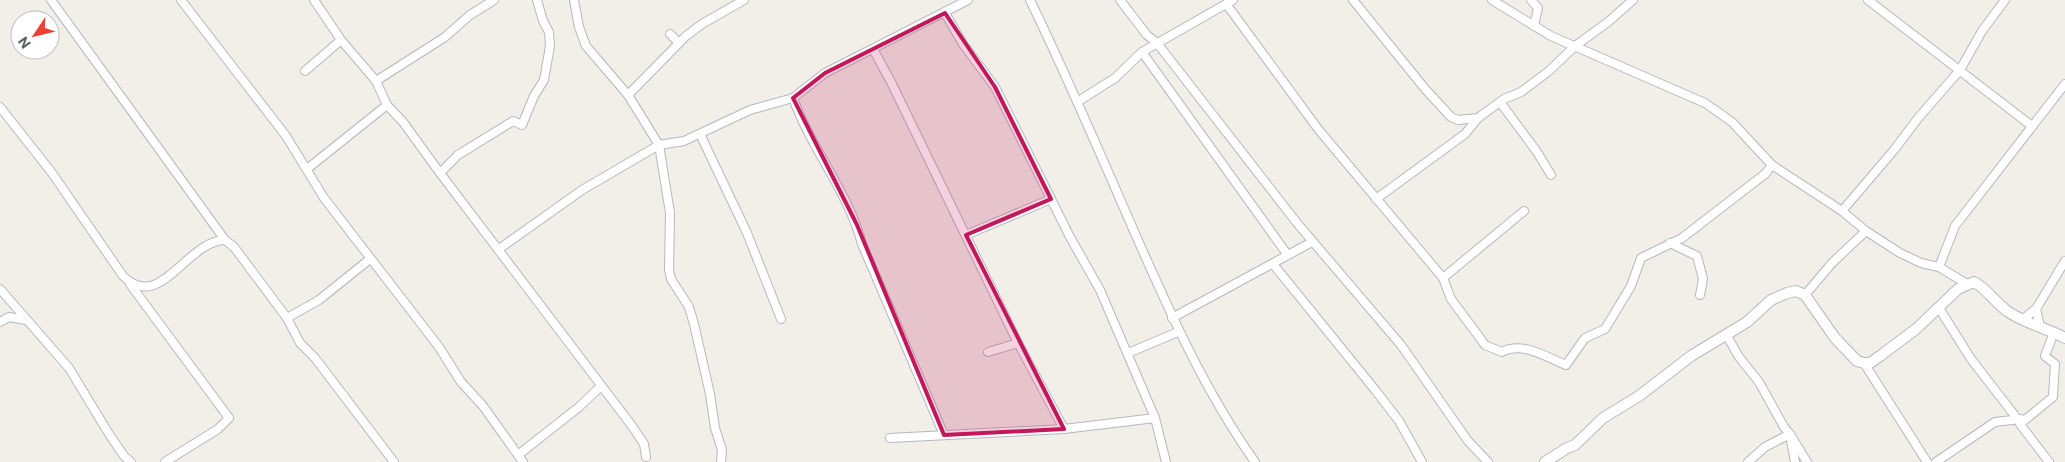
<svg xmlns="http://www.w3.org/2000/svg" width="2065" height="462" viewBox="0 0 2065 462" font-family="Commissioner,sans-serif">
<rect width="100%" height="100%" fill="#f1efe8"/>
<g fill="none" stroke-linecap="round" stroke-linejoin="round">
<defs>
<g id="street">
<path d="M 51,0 L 225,240"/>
<path d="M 181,0 L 286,136 L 324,198 L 439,347 L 461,382 L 483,406 L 523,462"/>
<path d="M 314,0 L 341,40 L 376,81 L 387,105 L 403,122 L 440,173 L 632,426 L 644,444 L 646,457"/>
<path d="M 574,0 L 579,27 L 586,46 L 628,95 L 659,145 L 670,213 L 669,270 L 671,279 L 689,307 L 694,324 L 710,394 L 715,428 L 722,450 L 721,462"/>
<path d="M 1030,0 C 1068,78 1102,158 1137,238 C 1171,315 1206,393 1255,462"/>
<path d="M 1120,0 L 1147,35 L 1157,43 L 1297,223 L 1401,345 L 1468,441 L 1488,462"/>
<path d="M 1353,0 L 1426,90 L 1451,117 L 1458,120 L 1478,118"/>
<path d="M 1492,0 L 1551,36 L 1705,103 L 1732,122 L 1772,165 L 1842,211 L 1866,231 L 1900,253 L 1921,263 L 1939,267 L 1967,284"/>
<path d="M 1531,0 L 1538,8 L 1534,26"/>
<path d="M 1868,0 L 2032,126"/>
<path d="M 1227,5 L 1318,129 L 1443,278 L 1451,299 L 1480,338 L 1485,345 L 1502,352 C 1523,341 1546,357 1566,365 L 1585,338 L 1605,329 L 1631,286 L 1641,258 L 1682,238 L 1765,174 L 1772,165"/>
<path d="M 670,34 L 679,43"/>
<path d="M 873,49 L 891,82 L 1018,343 L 1064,429"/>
<path d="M 1142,52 L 1287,254"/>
<path d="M 305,71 L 341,40"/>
<path d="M 376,81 L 445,37 L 470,15 L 494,0"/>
<path d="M 628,95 L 686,36 L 702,24 L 744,0"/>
<path d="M 793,98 C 797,109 802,120 807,130 C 826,168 851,202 862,244 L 944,435"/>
<path d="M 1077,102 L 1115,78 L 1142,52 L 1233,0"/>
<path d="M 1500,102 L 1537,152 L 1551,175"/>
<path d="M 0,107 L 52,173 L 123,276 C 161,313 186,241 225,240 L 234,247 L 287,318 L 300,343 L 315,358 L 394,462"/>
<path d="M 700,134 L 747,233 L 781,319"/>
<path d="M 307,169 L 387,105"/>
<path d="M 440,173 L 458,155 L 513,121 L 522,125 L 534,96 L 544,80 L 550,46 L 549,32 L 543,21 L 537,0"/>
<path d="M 1376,199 L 1465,134 L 1478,118 L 1504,99 L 1521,92 L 1549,71 L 1575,46 L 1608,22 L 1633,0"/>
<path d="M 1842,211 L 1894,150 L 1919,117 L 1960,70 L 1982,31 L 2005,0"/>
<path d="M 966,235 L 1051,199"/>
<path d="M 1670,243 L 1697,256 L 1703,279 L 1700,295"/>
<path d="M 499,249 L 582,190 L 659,145 L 684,141 L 750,110 L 793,98 L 825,73 L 968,0"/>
<path d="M 1273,264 L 1376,391 L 1399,421 L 1422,462"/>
<path d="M 1939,267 L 1955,226 L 2065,84"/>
<path d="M 1443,278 L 1524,211"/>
<path d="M 130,284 L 229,418 L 218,429 L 165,462"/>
<path d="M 0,289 L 69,368 L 109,434 L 124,456 L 131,462"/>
<path d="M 1805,295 L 1832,263 L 1866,231"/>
<path d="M 1939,308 L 1971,359 L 2019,421"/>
<path d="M 2036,309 L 2040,326"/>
<path d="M 287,318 L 319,300 L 370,259"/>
<path d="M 1172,318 L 1312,242"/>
<path d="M 2022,320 L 2036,309 L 2065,261"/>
<path d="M 0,322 L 9,317 L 26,320"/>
<path d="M 1727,336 L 1739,357 L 1759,382 L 1784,427 L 1790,434 L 1795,462"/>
<path d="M 988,352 L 1018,343"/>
<path d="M 1128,353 L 1178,332"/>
<path d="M 1864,363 L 1927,462"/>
<path d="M 1155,418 L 1166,462"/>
<path d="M 890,438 L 1064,429 L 1155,418 L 1100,290 L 1070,237 L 995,87 L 963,44 L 945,13"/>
<path d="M 518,455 L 579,407 L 601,386"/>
<path d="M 1748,462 L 1765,447 L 1790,434 L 1807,462"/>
<path d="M 1936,462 L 1995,422 L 2021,419"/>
<path d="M 2049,462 L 2020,424 L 2053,397 L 2055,364 L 2045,356 L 2054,332"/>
</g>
<path id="secondary" d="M 1545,462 L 1567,448 L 1575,445 L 1603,418 L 1639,396 L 1691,356 L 1747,322 L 1771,300 L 1787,293 L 1796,291 L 1805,295 L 1835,338 L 1857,361 L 1864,363 L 1870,363 L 1880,356 L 1916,329 L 1958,289 L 1974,282 C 1987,289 1995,302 2007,311 C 2024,323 2046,328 2065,338"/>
</defs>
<use href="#street" stroke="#b5b8bc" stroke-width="10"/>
<use href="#secondary" stroke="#b6babf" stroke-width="12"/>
<use href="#street" stroke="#fff" stroke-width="8"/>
<use href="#secondary" stroke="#fff" stroke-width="10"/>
</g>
<path fill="#c2185b" fill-opacity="0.2" stroke="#c2185b" stroke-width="4" stroke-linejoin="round" d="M 945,13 L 995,87 L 1051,199 L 966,235 L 1064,429 L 944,435 L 857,225 L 793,98 L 825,73 Z"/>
<g transform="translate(35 35) rotate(235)"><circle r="24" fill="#ffffff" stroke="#bfc1c3"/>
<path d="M0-4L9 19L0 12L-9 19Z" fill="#ea4335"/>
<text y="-8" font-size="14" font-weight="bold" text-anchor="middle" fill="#5f6368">N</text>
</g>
</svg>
